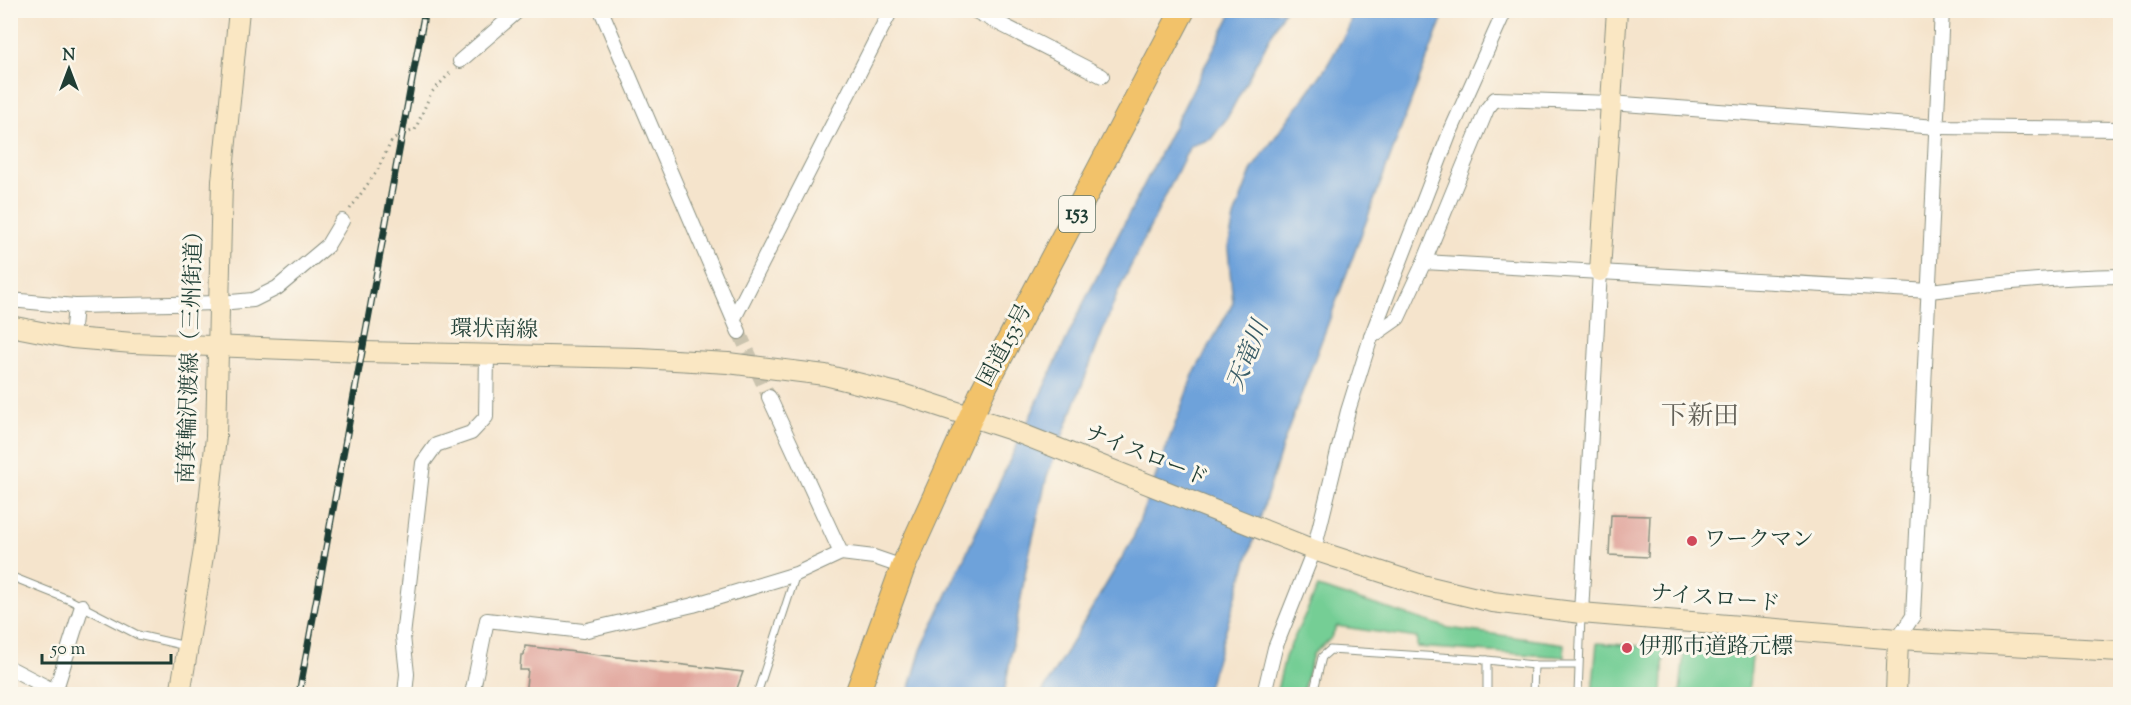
<svg xmlns="http://www.w3.org/2000/svg" width="2131" height="705" viewBox="0 0 2131 705" font-family="'Sorts Mill Goudy','Noto Serif JP',serif">
<rect width="100%" height="100%" fill="#fbf7ec"/>
<filter id="ink" filterUnits="userSpaceOnUse"><feTurbulence type="fractalNoise" baseFrequency=".0167" numOctaves="2"/><feDisplacementMap in="SourceGraphic" scale="12" xChannelSelector="R" yChannelSelector="G"/><feConvolveMatrix kernelMatrix="1 2 1 2 8 2 1 2 1" color-interpolation-filters="sRGB"/></filter>
<filter id="wash" filterUnits="userSpaceOnUse"><feTurbulence type="fractalNoise" baseFrequency=".008" numOctaves="4" result="noise"/><feDisplacementMap in="SourceGraphic" scale="24" xChannelSelector="R" yChannelSelector="G"/><feGaussianBlur stdDeviation="1.35" result="paint"/><feColorMatrix in="noise" values="0 0 0 0 0 0 0 0 0 0 0 0 0 0 0 0 0 1.4 0 .05"/><feComposite in="paint" operator="in"/></filter>
<g filter="url(#wash)">
<rect width="100%" height="100%" fill="#f5e4cc"/>
<g fill="#74ce95" stroke="#4a8664" stroke-width="1.5">
<path d="M 1318,587 L 1449,628 L 1564,644 L 1564,657 L 1417,647 L 1417,638 L 1337,626 L 1330,639 L 1313,654 L 1302,694 L 1276,694 L 1285,657 Z"/>
<path d="M 1597,643 L 1664,648 L 1662,694 L 1592,694 Z"/>
<path d="M 1684,651 L 1750,654 L 1752,658 L 1748,694 L 1680,694 Z"/>
</g>
<g fill="#6ea2da" stroke="#467087" stroke-width="1.5">
<path d="M 1233,11 L 1284,11 L 1227,118 L 1211,139 L 1190,146 L 1118,292 L 1047,476 L 1027,564 L 1004,694 L 908,694 L 921,650 L 1082,306 Z"/>
<path d="M 1353,11 L 1445,11 L 1284,441 L 1206,694 L 1041,694 L 1132,541 L 1193,375 L 1233,303 L 1228,249 L 1234,217 L 1252,169 L 1325,69 L 1348,29 Z"/>
</g>
<g id="blocks">
<g fill="#e0a39a">
<path d="M 1611,515 L 1650,516 L 1648,557 L 1609,555 Z"/>
<path d="M 525,646 L 743,672 L 735,694 L 525,694 L 528,670 L 520,670 L 521,655 L 524,655 Z"/>
</g>
</g>
</g>
<g filter="url(#ink)">
<use href="#blocks" fill-opacity="0" stroke="#8a9080" stroke-width="1.5"/>
<g fill="none" stroke-linecap="round" stroke-linejoin="round">
<path stroke="#cac3ae" stroke-width="14" stroke-dasharray="14 7" stroke-linecap="butt" d="M 739,332 L 769,397"/>
<defs>
<g id="lane">
<path d="M 10,576 L 70,600 L 138,635 L 186,646"/>
<path d="M 757,694 L 796,574"/>
<path d="M 1313,694 L 1322,657 L 1330,650 L 1487,660 L 1534,665 L 1578,665"/>
<path d="M 1487,694 L 1487,660"/>
<path d="M 1533,694 L 1534,665"/>
<path d="M 1578,694 L 1581,616"/>
</g>
<g id="street">
<path d="M 601,10 L 739,332"/>
<path d="M 973,10 L 1102,76"/>
<path d="M 460,61 L 519,10"/>
<path d="M 1424,262 L 1487,109 L 1495,99 L 1610,103 L 1937,127 L 2120,129"/>
<path d="M 10,300 L 75,306"/>
<path d="M 734,318 L 891,10"/>
<path d="M 1371,337 L 1398,318 L 1424,262 L 1930,291 C 1993,283 2056,277 2120,276"/>
<path d="M 72,338 L 75,306 L 220,303 L 253,300 L 277,288 L 327,246 L 342,221"/>
<path d="M 769,397 L 841,553 L 874,557 L 903,567"/>
<path d="M 1581,613 L 1600,271"/>
<path d="M 1898,639 L 1913,616 L 1942,10"/>
<path d="M 10,668 L 60,694"/>
<path d="M 55,692 L 82,606"/>
<path d="M 405,694 L 407,674 L 403,636 L 423,463 L 436,445 L 471,433 L 486,417 L 487,355"/>
<path d="M 472,694 L 487,620 L 583,631 L 693,605 L 796,574 L 841,553"/>
<path d="M 1264,694 L 1275,648 L 1314,550 L 1348,411 L 1371,337 L 1449,135 L 1505,10"/>
</g>
<g id="secondary">
<path d="M 1600,271 L 1617,10"/>
<path d="M 10,326 L 72,338 L 133,343 L 363,352 L 639,358 L 728,363 L 825,375 L 905,395 L 1009,429 L 1314,550 L 1422,585 L 1493,602 L 1581,613 L 1898,639 L 2120,651"/>
<path d="M 180,694 L 204,550 L 216,437 L 222,181 L 239,10"/>
<path d="M 1896,694 L 1898,639"/>
</g>
<path id="highway" d="M 857,694 L 903,567 L 983,390 L 1183,10"/>
</defs>
<use href="#lane" stroke="#8a9080" stroke-width="9"/>
<use href="#street" stroke="#8a9080" stroke-width="16"/>
<use href="#secondary" stroke="#8a9080" stroke-width="22"/>
<use href="#highway" stroke="#8a9080" stroke-width="26"/>
<g stroke="#8a9080" stroke-width="3" stroke-dasharray="1.5 4.5" stroke-linecap="butt">
<path d="M 404,134 L 415,130 L 431,93 L 452,71"/>
<path d="M 350,209 L 377,171 L 392,140 L 400,136"/>
</g>
<use href="#lane" stroke="#fff" stroke-width="7"/>
<use href="#street" stroke="#fff" stroke-width="14"/>
<use href="#secondary" stroke="#fae7c3" stroke-width="20"/>
<use href="#highway" stroke="#f2c26a" stroke-width="24"/>
<defs>
<path id="rail" d="M 299,694 L 425,10"/>
</defs>
<use href="#rail" stroke="#1f3d34" stroke-width="7"/>
<use href="#rail" stroke="#fbf7ec" stroke-width="4.5" stroke-dasharray="14" stroke-linecap="butt"/>
</g>
</g>
<g fill="#d1495b" stroke="#fbf7ec" stroke-width="2">
<circle cx="1692" cy="541" r="6"/>
<circle cx="1627" cy="648" r="6"/>
</g>
<g text-anchor="middle" dominant-baseline="central" stroke-width="6" stroke-linejoin="round" paint-order="stroke">
<rect fill="#fbf7ec" stroke="#61756b" stroke-width="1.5" x="1059" y="196" width="36" height="36" rx="4.5"/>
<g font-size="21" font-weight="bold" fill="#1f3d34">
<text x="1077" y="214">153</text>
</g>
<g font-size="22" fill="#1f3d34" stroke="#fbf7ec">
<text transform="translate(494 331) rotate(1)">環状南線</text>
<text transform="translate(1006 346) rotate(-62)">国道153号</text>
<text transform="translate(192 352) rotate(-88)">南箕輪沢渡線（三州街道）</text>
<text transform="translate(1146 457) rotate(22)">ナイスロード</text>
<text transform="translate(1715 600) rotate(5)">ナイスロード</text>
</g>
<g font-size="22" fill="#1f3d34" stroke="#fbf7ec" text-anchor="start">
<text x="1704" y="541">ワークマン</text>
<text x="1639" y="648">伊那市道路元標</text>
</g>
<g font-size="24" font-style="italic" fill="#375b66" stroke="#fbf7ec">
<text transform="translate(1249 356) rotate(-68)">天竜川</text>
</g>
<g font-size="26" fill="#636158" stroke="#fbf7ec">
<text x="1700" y="417">下新田</text>
</g>
</g>
<rect width="2131" height="705" fill="none" stroke="#fbf7ec" stroke-width="36"/>
<g transform="translate(69 69)" stroke="#fbf7ec" stroke-width="4.5" paint-order="stroke">
<path d="M0-4.5L10 22L0 15L-10 22Z" fill="#1f3d34"/>
<text y="-9" font-size="16" font-weight="bold" text-anchor="middle" fill="#1f3d34">N</text>
</g>
<path d="M42 654v9h129v-9" fill="none" stroke="#1f3d34" stroke-width="3"/>
<text x="51" y="654" font-size="18" fill="#1f3d34" stroke="#fbf7ec" stroke-width="4.5" paint-order="stroke">50 m</text>
</svg>
